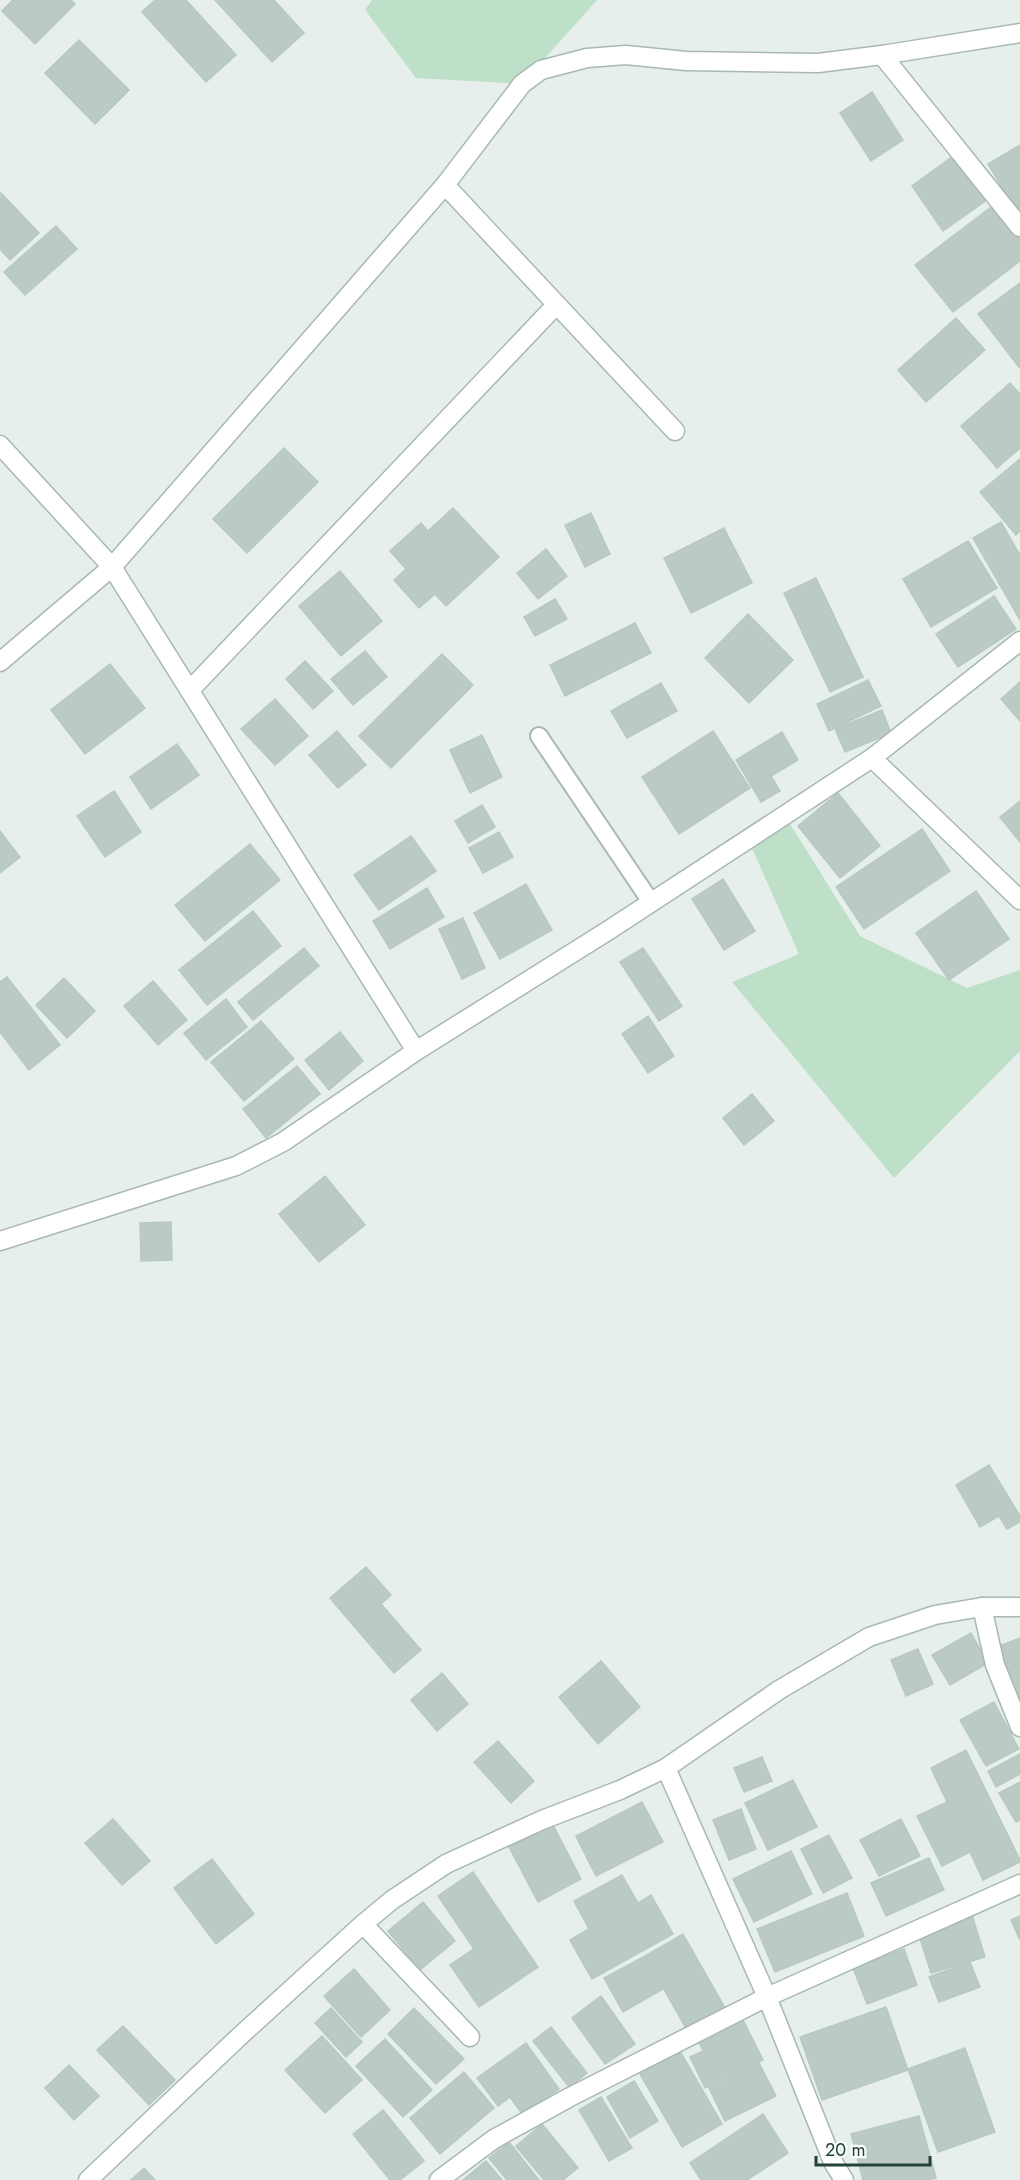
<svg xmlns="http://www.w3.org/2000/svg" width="1020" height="2180" viewBox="0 0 1020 2180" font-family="Jost,sans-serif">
<rect width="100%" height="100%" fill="#e6efeb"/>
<g fill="#bfe0c8">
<path d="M 372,0 L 597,0 L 522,84 L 416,78 L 365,10 Z"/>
<path d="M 787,819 L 860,936 L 967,988 L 1020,970 L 1020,1051 L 894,1178 L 732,982 L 799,954 L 751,846 Z"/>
</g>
<g fill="#bbcac4" stroke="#b8c9c2" stroke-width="1.5">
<path d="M 13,0 L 71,0 L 75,4 L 35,44 L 2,11 Z"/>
<path d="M 155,0 L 186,0 L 236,55 L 206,82 L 142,12 Z"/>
<path d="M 215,0 L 274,0 L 304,33 L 272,62 Z"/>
<path d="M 79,40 L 129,90 L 95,124 L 45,73 Z"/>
<path d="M 872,92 L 903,140 L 871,161 L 840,113 Z"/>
<path d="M 1020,145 L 1020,213 L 1018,214 L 988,164 Z"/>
<path d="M 956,154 L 988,199 L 943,231 L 912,186 Z"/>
<path d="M 1,193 L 39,233 L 10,260 L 0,249 Z"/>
<path d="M 995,204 L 1020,236 L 1020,261 L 953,312 L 915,265 Z"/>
<path d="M 56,226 L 77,249 L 25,295 L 4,272 Z"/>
<path d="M 1020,283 L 1020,366 L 1019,367 L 978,314 Z"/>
<path d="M 956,318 L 985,350 L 926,402 L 898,370 Z"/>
<path d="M 1010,383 L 1020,394 L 1020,448 L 997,468 L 961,426 Z"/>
<path d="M 284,448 L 318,482 L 247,553 L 213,519 Z"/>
<path d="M 1020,459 L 1020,531 L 1016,535 L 980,492 Z"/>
<path d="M 453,508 L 499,557 L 446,606 L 435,594 L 419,608 L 394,580 L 406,569 L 390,551 L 421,523 L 428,531 Z"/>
<path d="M 591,513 L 610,554 L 585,567 L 565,525 Z"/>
<path d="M 1001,522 L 1020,555 L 1020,620 L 973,538 Z"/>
<path d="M 724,528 L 752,583 L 691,613 L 664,558 Z"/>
<path d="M 968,541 L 997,588 L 931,627 L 903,579 Z"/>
<path d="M 546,549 L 567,576 L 538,599 L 517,573 Z"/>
<path d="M 340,571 L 382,621 L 341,656 L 299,606 Z"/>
<path d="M 816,578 L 863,677 L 830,692 L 784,593 Z"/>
<path d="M 994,596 L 1016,629 L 958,667 L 936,634 Z"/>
<path d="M 555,599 L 567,619 L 535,636 L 524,617 Z"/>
<path d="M 748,614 L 793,660 L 749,703 L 705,658 Z"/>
<path d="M 635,623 L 651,653 L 565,696 L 550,665 Z"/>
<path d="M 365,651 L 387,677 L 353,705 L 331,679 Z"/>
<path d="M 442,654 L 473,685 L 391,768 L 359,736 Z"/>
<path d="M 305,661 L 333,691 L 313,709 L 286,679 Z"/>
<path d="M 110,664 L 145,708 L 85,754 L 51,710 Z"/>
<path d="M 868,680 L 881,706 L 829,731 L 817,704 Z"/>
<path d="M 1020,682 L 1020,721 L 1001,699 Z"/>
<path d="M 661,683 L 677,711 L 627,738 L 611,711 Z"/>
<path d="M 275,699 L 308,736 L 275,765 L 241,729 Z"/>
<path d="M 882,710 L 891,733 L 845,752 L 835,729 Z"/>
<path d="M 337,731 L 366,765 L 338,788 L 309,755 Z"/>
<path d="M 713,731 L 750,788 L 679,834 L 642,777 Z"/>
<path d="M 782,732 L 798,760 L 771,776 L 780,791 L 761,802 L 736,760 Z"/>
<path d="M 482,735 L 502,777 L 470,793 L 450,750 Z"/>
<path d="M 177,744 L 199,775 L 151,809 L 130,777 Z"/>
<path d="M 114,791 L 141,832 L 105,857 L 77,816 Z"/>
<path d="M 838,793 L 880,846 L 840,878 L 798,826 Z"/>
<path d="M 1020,801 L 1020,842 L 1000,817 Z"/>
<path d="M 482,805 L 495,827 L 468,843 L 455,821 Z"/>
<path d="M 922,829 L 950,871 L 864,929 L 836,887 Z"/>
<path d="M 0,831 L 20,857 L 0,873 Z"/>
<path d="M 499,832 L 513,857 L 483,873 L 469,848 Z"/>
<path d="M 411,836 L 436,871 L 379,910 L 354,875 Z"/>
<path d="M 250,844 L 280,880 L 205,941 L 175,905 Z"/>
<path d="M 723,879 L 755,931 L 724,950 L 692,899 Z"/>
<path d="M 526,884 L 552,930 L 500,959 L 474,913 Z"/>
<path d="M 427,888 L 444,917 L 390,949 L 373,921 Z"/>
<path d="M 976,891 L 1009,939 L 949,980 L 916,933 Z"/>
<path d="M 253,911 L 281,946 L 207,1005 L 179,970 Z"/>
<path d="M 463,918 L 485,968 L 462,979 L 439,929 Z"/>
<path d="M 304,948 L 319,966 L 253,1020 L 238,1002 Z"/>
<path d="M 643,948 L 682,1006 L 659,1021 L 620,962 Z"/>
<path d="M 7,977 L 60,1045 L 29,1070 L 0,1032 L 0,982 Z"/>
<path d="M 64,978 L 95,1011 L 67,1038 L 36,1005 Z"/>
<path d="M 153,981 L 187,1020 L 158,1045 L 124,1006 Z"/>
<path d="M 226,999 L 247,1027 L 206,1060 L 184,1033 Z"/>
<path d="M 648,1016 L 674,1056 L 648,1073 L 622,1034 Z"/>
<path d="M 261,1021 L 294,1059 L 244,1101 L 211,1062 Z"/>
<path d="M 340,1032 L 363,1061 L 329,1090 L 305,1060 Z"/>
<path d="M 297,1066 L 320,1094 L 266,1138 L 243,1109 Z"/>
<path d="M 752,1094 L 774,1121 L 744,1145 L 723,1118 Z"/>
<path d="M 325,1176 L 365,1225 L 319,1262 L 279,1214 Z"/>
<path d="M 171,1222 L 172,1260 L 141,1261 L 140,1223 Z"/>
<path d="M 989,1465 L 1020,1516 L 1020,1522 L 1007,1529 L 999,1516 L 980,1527 L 956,1485 Z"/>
<path d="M 366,1567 L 391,1595 L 381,1604 L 421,1650 L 394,1673 L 330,1598 Z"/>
<path d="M 971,1633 L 988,1663 L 950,1685 L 932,1655 Z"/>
<path d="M 1020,1638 L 1020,1710 L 994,1648 Z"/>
<path d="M 918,1649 L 933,1684 L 906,1696 L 891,1660 Z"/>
<path d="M 601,1661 L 640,1707 L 598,1744 L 559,1697 Z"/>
<path d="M 442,1673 L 468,1704 L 437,1731 L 411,1700 Z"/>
<path d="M 994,1702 L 1019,1749 L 986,1766 L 960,1720 Z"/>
<path d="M 498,1741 L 534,1781 L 511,1803 L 474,1762 Z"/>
<path d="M 966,1750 L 1020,1860 L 1020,1862 L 983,1880 L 970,1852 L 942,1866 L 917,1816 L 947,1802 L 931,1768 Z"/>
<path d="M 1020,1754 L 1020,1774 L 996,1787 L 988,1771 Z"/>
<path d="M 762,1757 L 772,1781 L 744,1792 L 734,1768 Z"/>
<path d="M 793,1780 L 817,1827 L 768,1850 L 745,1803 Z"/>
<path d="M 1020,1782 L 1020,1820 L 1016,1822 L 999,1793 Z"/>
<path d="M 642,1802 L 663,1842 L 596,1876 L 576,1836 Z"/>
<path d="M 741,1809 L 756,1849 L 729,1860 L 713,1820 Z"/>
<path d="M 113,1819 L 150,1861 L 122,1885 L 85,1843 Z"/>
<path d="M 901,1819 L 920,1856 L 879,1876 L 860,1840 Z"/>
<path d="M 552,1823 L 581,1879 L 538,1902 L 508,1845 Z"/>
<path d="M 829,1835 L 852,1878 L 823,1893 L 801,1849 Z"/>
<path d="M 791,1851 L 812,1894 L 754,1922 L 733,1879 Z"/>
<path d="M 929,1858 L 944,1890 L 886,1916 L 871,1883 Z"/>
<path d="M 212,1859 L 254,1914 L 216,1944 L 174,1888 Z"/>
<path d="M 473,1872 L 509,1925 L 474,1949 L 438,1896 Z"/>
<path d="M 622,1875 L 638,1903 L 651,1895 L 673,1934 L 592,1979 L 570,1940 L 589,1929 L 574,1901 Z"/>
<path d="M 847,1893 L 864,1936 L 775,1972 L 757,1929 Z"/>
<path d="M 423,1902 L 455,1941 L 420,1970 L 388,1931 Z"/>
<path d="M 972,1915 L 985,1957 L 931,1973 L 918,1932 Z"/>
<path d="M 1020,1916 L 1020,1940 L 1011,1920 Z"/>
<path d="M 509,1925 L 538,1967 L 479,2007 L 450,1965 Z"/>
<path d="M 683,1934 L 725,2008 L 687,2030 L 645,1956 Z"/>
<path d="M 904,1949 L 917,1985 L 867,2004 L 853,1968 Z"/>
<path d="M 645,1956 L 663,1989 L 623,2012 L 604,1978 Z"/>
<path d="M 970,1962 L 980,1987 L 939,2002 L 929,1977 Z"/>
<path d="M 354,1969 L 390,2010 L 361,2037 L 324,1996 Z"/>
<path d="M 601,1996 L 635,2044 L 605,2064 L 572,2018 Z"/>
<path d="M 886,2007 L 908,2070 L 822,2100 L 800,2037 Z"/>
<path d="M 331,2008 L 362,2042 L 346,2057 L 315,2023 Z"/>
<path d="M 414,2008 L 464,2059 L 436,2084 L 388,2034 Z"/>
<path d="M 740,2014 L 763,2060 L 705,2088 L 690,2057 L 703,2051 L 696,2036 Z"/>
<path d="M 123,2026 L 175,2080 L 149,2105 L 97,2050 Z"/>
<path d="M 551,2027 L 587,2073 L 569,2087 L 533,2041 Z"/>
<path d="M 322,2036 L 362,2080 L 325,2113 L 285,2070 Z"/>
<path d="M 385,2039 L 432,2090 L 403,2117 L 356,2066 Z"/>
<path d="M 526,2043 L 559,2089 L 523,2115 L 510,2097 L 498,2106 L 477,2078 Z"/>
<path d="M 965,2048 L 995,2132 L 938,2152 L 908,2069 Z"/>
<path d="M 680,2051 L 722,2124 L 682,2147 L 640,2074 Z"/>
<path d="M 759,2063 L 776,2096 L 725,2121 L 709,2088 Z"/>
<path d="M 69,2065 L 99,2096 L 74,2120 L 45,2088 Z"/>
<path d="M 464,2072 L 494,2108 L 440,2154 L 410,2118 Z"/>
<path d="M 634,2081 L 658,2121 L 630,2138 L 607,2097 Z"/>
<path d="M 601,2097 L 632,2148 L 609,2161 L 579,2110 Z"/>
<path d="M 383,2110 L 424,2161 L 400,2180 L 390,2180 L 353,2134 Z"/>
<path d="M 763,2114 L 788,2153 L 747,2180 L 701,2180 L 690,2163 Z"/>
<path d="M 919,2116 L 936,2178 L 928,2180 L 863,2180 L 851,2134 Z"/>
<path d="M 542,2124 L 578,2168 L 563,2180 L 544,2180 L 516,2146 Z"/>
<path d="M 509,2142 L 539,2180 L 507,2180 L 489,2158 Z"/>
<path d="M 486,2161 L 502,2180 L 463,2180 Z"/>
<path d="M 144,2168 L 155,2180 L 131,2180 Z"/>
</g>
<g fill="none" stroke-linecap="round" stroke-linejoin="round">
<defs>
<path id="service" d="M 539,736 L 651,902"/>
<g id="minor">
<path d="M 882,55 L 1020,227"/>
<path d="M 445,185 L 675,431"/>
<path d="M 0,445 L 112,567 L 416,1051 L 609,930 L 872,758 L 1020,641"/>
<path d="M 0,662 L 112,567 L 445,185 L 522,84 L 541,70 L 587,58 L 626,55 L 686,61 L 818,63 L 882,55 L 1020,33"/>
<path d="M 190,690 L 556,305"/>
<path d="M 872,758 L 1020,900"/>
<path d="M 0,1241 L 236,1166 L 283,1142 L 416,1051"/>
<path d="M 982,1607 L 995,1665 L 1020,1727"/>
<path d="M 666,1768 L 767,1997 L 833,2162 L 844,2180"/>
<path d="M 363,1924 L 470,2037"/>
<path d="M 88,2180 L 241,2035 L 363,1924 L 392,1900 L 446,1864 L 542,1820 L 620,1790 L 666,1768 L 779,1690 L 869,1637 L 935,1615 L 982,1607 L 1020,1607"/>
<path d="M 439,2180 L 494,2139 L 570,2097 L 767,1997 L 1020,1884"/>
</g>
</defs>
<use href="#service" stroke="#a8b8b2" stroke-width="20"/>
<use href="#minor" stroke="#a8b8b2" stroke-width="21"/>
<use href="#service" stroke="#fff" stroke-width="16"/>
<use href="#minor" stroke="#fff" stroke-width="18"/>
</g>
<path d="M816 2156v9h114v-9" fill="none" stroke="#24423a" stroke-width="3"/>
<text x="825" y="2156" font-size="18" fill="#24423a" stroke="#f7fbf9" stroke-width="4.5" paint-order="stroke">20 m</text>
</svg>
